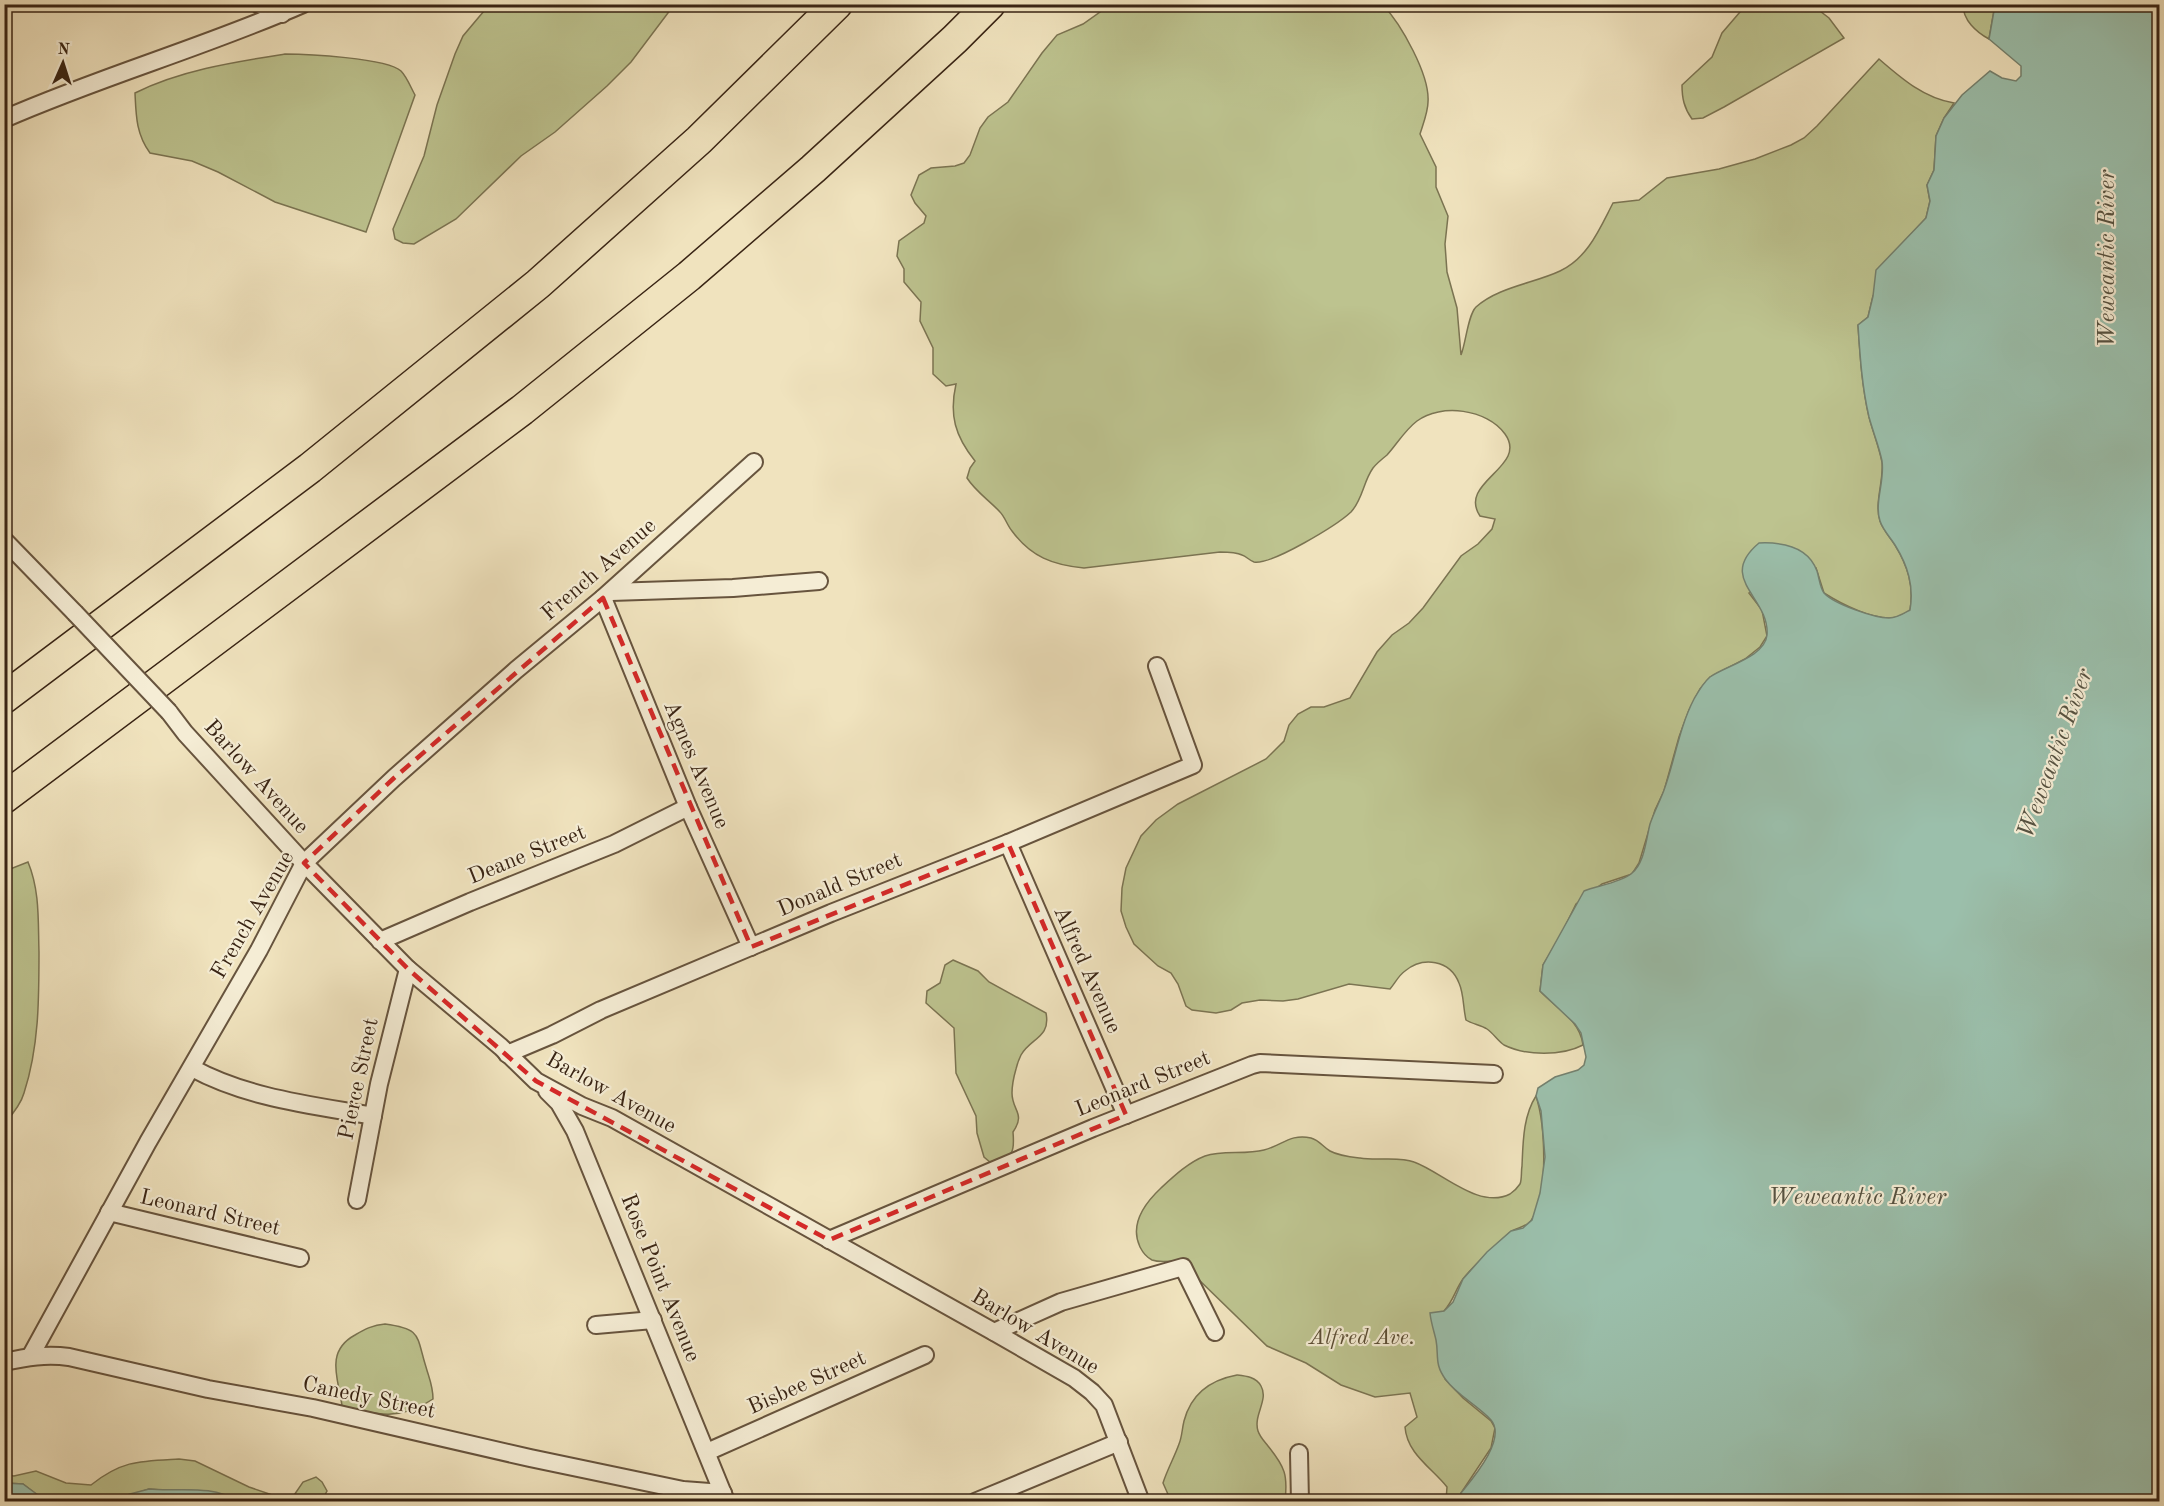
<svg xmlns="http://www.w3.org/2000/svg" width="2164" height="1506" viewBox="0 0 2164 1506" font-family="'Old Standard TT',serif">
<rect width="100%" height="100%" fill="#f0e3be"/>
<filter id="stains"><feTurbulence type="fractalNoise" baseFrequency=".00333" numOctaves="4"/><feColorMatrix values="0 0 0 0 .2 0 0 0 0 .09 0 0 0 0 .02 0 0 0 .5 -.17"/></filter>
<radialGradient id="worn" r=".72"><stop offset=".6" stop-color="#630" stop-opacity="0"/><stop offset="1" stop-color="#630" stop-opacity=".3"/></radialGradient>
<g fill="#bdc38f" stroke="#7b7452" stroke-width="1.5">
<path d="M 489,5 L 674,5 L 631,62 L 607,86 L 555,132 L 521,156 L 456,219 L 414,244 L 403,243 L 395,239 L 393,229 L 424,156 L 437,105 L 455,54 L 463,36 Z"/>
<path d="M 1110,5 L 1383,5 C 1401,24 1430,75 1428,102 C 1428,112 1423,124 1420,134 L 1436,167 L 1436,187 L 1448,216 L 1445,244 L 1447,272 L 1457,308 L 1461,355 C 1466,342 1468,315 1476,307 C 1498,287 1535,283 1560,271 C 1588,258 1600,228 1613,203 L 1639,200 L 1667,178 L 1719,169 L 1755,159 L 1791,145 L 1804,138 L 1817,126 L 1879,59 C 1902,79 1924,98 1954,103 L 1944,118 L 1936,136 L 1934,170 L 1927,185 L 1930,201 L 1926,218 L 1901,245 L 1873,296 L 1868,317 L 1858,325 C 1860,356 1862,387 1869,417 C 1873,432 1879,447 1882,462 C 1884,481 1874,503 1880,521 C 1883,530 1890,537 1895,545 C 1908,566 1914,586 1910,610 C 1906,613 1901,616 1897,617 C 1876,622 1841,604 1824,593 L 1816,568 L 1749,593 L 1762,610 L 1767,636 L 1760,647 L 1745,659 L 1710,677 L 1700,689 L 1689,710 L 1679,737 L 1664,791 L 1655,810 L 1639,863 L 1632,874 L 1602,884 L 1576,904 L 1560,937 L 1543,965 L 1540,991 C 1556,1008 1580,1020 1583,1045 C 1562,1056 1526,1056 1504,1045 C 1498,1041 1493,1033 1487,1029 C 1481,1025 1472,1024 1466,1020 C 1463,1008 1464,994 1459,983 C 1450,960 1423,956 1405,971 C 1399,975 1395,983 1390,989 L 1349,984 L 1298,999 L 1283,1001 L 1260,1000 L 1242,1003 L 1231,1010 L 1216,1013 L 1192,1010 L 1186,1006 L 1178,984 L 1171,973 L 1158,966 L 1134,944 L 1126,927 L 1121,911 L 1122,888 L 1126,868 L 1141,836 L 1156,820 L 1178,804 L 1266,759 L 1284,741 L 1289,725 L 1298,714 L 1311,707 L 1324,707 L 1350,698 L 1377,652 L 1392,635 L 1409,623 L 1423,608 L 1461,556 L 1478,544 L 1492,529 L 1495,519 L 1480,516 C 1457,482 1529,467 1505,434 C 1487,409 1441,403 1417,421 C 1405,430 1397,444 1387,455 C 1382,459 1377,463 1373,468 C 1363,482 1363,499 1351,512 C 1337,525 1272,565 1254,562 C 1250,561 1246,556 1242,555 C 1236,552 1227,552 1220,552 L 1084,568 C 1053,565 1031,557 1012,531 C 1007,525 1005,517 1000,512 C 989,500 976,492 967,478 L 970,468 L 975,461 C 955,436 949,415 956,384 L 946,386 L 933,374 L 933,348 L 920,321 L 921,302 L 904,282 L 904,269 L 897,256 L 899,241 L 924,223 L 926,216 L 915,203 L 911,195 L 919,175 L 931,168 L 955,166 L 964,163 L 970,155 L 980,128 L 988,117 L 1008,102 L 1042,53 L 1057,35 L 1083,24 Z"/>
<path d="M 1739,5 L 1812,5 L 1829,18 L 1844,38 L 1724,107 L 1703,118 L 1692,119 C 1684,108 1682,98 1682,85 L 1712,57 L 1722,33 L 1740,12 Z"/>
<path d="M 1963,5 L 1995,5 L 1989,39 C 1976,32 1963,20 1963,5 Z"/>
<path d="M 285,54 C 306,54 387,58 401,71 C 407,77 411,88 415,95 L 366,232 L 275,202 L 218,172 L 192,161 L 150,153 C 136,134 136,115 135,93 C 181,70 235,62 285,54 Z"/>
<path d="M 28,862 C 40,891 38,921 39,952 C 39,999 39,1047 24,1093 C 21,1104 12,1115 5,1123 L 5,871 Z"/>
<path d="M 953,960 L 978,971 L 989,982 L 1046,1013 C 1051,1038 1030,1038 1021,1055 C 1019,1059 1017,1065 1016,1069 C 1014,1076 1012,1085 1012,1093 C 1012,1111 1026,1113 1013,1132 C 1015,1156 1012,1155 991,1163 L 984,1157 L 977,1133 L 976,1116 L 956,1073 L 954,1028 L 926,1003 L 927,991 L 940,983 L 945,965 Z"/>
<path d="M 1536,1096 C 1545,1124 1549,1194 1532,1219 C 1527,1228 1516,1227 1509,1233 C 1497,1244 1472,1267 1463,1279 C 1455,1290 1454,1300 1444,1311 L 1445,1379 L 1463,1398 L 1491,1421 L 1495,1428 L 1491,1448 L 1461,1493 L 1461,1501 L 1446,1501 L 1447,1487 C 1432,1468 1407,1454 1405,1427 L 1417,1417 L 1410,1393 L 1375,1397 L 1341,1385 L 1306,1363 L 1267,1346 L 1194,1275 L 1188,1259 C 1177,1260 1163,1264 1152,1260 C 1146,1257 1143,1253 1140,1247 C 1129,1224 1145,1203 1161,1188 C 1174,1176 1189,1162 1205,1156 C 1223,1150 1245,1155 1264,1150 C 1281,1146 1291,1133 1311,1138 C 1319,1140 1323,1147 1330,1151 C 1339,1156 1350,1157 1360,1158 C 1378,1161 1399,1156 1414,1162 C 1442,1172 1479,1210 1510,1194 C 1513,1192 1518,1187 1520,1184 C 1522,1180 1521,1171 1522,1166 C 1523,1143 1523,1116 1536,1096 Z"/>
<path d="M 385,1324 C 422,1329 416,1335 426,1367 C 429,1378 433,1386 433,1399 C 401,1421 377,1415 342,1406 C 339,1380 324,1352 355,1335 C 365,1329 373,1325 385,1324 Z"/>
<path d="M 1237,1375 C 1246,1376 1256,1377 1261,1386 C 1269,1400 1253,1415 1258,1431 C 1260,1437 1264,1441 1268,1446 C 1285,1467 1288,1475 1285,1501 L 1171,1501 L 1163,1483 C 1167,1470 1174,1458 1179,1444 C 1182,1437 1182,1429 1184,1421 C 1191,1394 1210,1380 1237,1375 Z"/>
<path d="M 179,1459 L 195,1461 L 249,1487 L 290,1501 L 303,1482 L 316,1477 L 322,1482 L 327,1491 L 321,1502 L 236,1501 L 232,1498 L 191,1490 L 175,1491 L 149,1489 L 112,1501 L 46,1502 L 23,1484 L 5,1483 L 5,1475 L 14,1476 L 36,1471 L 66,1483 L 91,1485 C 122,1460 141,1461 179,1459 Z"/>
</g>
<g fill="#9bbfab" stroke="#74816f" stroke-width="1.5">
<path d="M 1995,5 L 2159,5 L 2159,1501 L 1461,1501 L 1461,1493 C 1473,1478 1507,1439 1491,1420 C 1477,1405 1458,1396 1446,1380 C 1434,1364 1439,1356 1436,1340 C 1434,1331 1431,1323 1430,1313 L 1444,1311 L 1453,1302 L 1463,1279 L 1487,1252 L 1511,1231 L 1523,1228 L 1532,1220 L 1540,1193 L 1545,1157 L 1541,1111 L 1536,1096 L 1538,1088 L 1555,1077 L 1578,1070 L 1584,1065 L 1586,1057 L 1581,1033 L 1575,1024 L 1540,991 L 1543,965 L 1584,891 C 1597,886 1621,882 1631,874 C 1645,863 1646,839 1650,824 C 1654,812 1660,801 1664,790 C 1675,760 1679,728 1694,699 C 1698,692 1703,683 1710,677 C 1725,666 1765,657 1767,635 C 1770,597 1716,579 1759,543 C 1782,542 1808,546 1817,571 C 1819,577 1820,588 1824,593 C 1834,604 1874,618 1889,618 C 1897,618 1903,614 1910,610 C 1914,586 1908,566 1895,545 C 1890,537 1883,530 1880,521 C 1874,503 1885,481 1882,461 C 1879,446 1873,432 1869,417 C 1862,387 1860,356 1858,325 L 1868,317 L 1873,296 L 1876,270 L 1926,218 L 1930,201 L 1927,185 L 1934,170 L 1936,136 L 1944,118 L 1962,95 L 1990,71 L 2002,78 L 2016,81 L 2021,76 L 2021,66 L 1989,39 Z"/>
<path d="M 4,1483 L 23,1484 L 46,1501 L 5,1501 Z"/>
<path d="M 149,1489 C 177,1492 213,1484 236,1501 L 112,1501 L 130,1494 Z"/>
</g>
<g fill="none" stroke-linecap="round" stroke-linejoin="round">
<defs>
<g id="minor">
<path d="M 258,4 L 282,14"/>
<path d="M 4,119 C 102,76 205,47 303,4"/>
<path d="M 4,540 L 75,613"/>
<path d="M 611,592 L 733,588 L 819,581"/>
<path d="M 603,598 L 688,807 L 751,947"/>
<path d="M 169,712 L 185,733 L 304,863 L 408,969 L 501,1047 L 536,1081 L 582,1106 L 612,1118 L 994,1332 L 1074,1378 L 1092,1392 L 1104,1405 L 1141,1502"/>
<path d="M 1008,843 L 1126,1115"/>
<path d="M 380,941 L 470,902 L 614,844 L 688,807"/>
<path d="M 507,1054 L 552,1035 L 601,1010 L 831,913 L 1008,843 L 1193,765 L 1157,666"/>
<path d="M 192,1068 C 247,1098 311,1105 373,1116"/>
<path d="M 547,1091 L 559,1103 L 575,1131 L 726,1501"/>
<path d="M 357,1200 L 379,1084 L 408,969"/>
<path d="M 109,1212 L 300,1258"/>
<path d="M 829,1240 L 1093,1128 L 1252,1065 L 1260,1063 L 1494,1074"/>
<path d="M 596,1325 L 653,1320"/>
<path d="M 994,1332 L 1061,1302 L 1183,1267 L 1215,1332"/>
<path d="M 30,1357 L 148,1142 L 259,950 L 304,863 L 394,778 L 516,670 L 603,598 L 754,462"/>
<path d="M 4,1362 C 27,1357 46,1354 69,1357 L 208,1389 L 313,1408 L 530,1458 L 683,1490 L 723,1493"/>
<path d="M 707,1452 L 925,1355"/>
<path d="M 1299,1453 L 1300,1502"/>
<path d="M 975,1502 L 1119,1442"/>
</g>
<g id="motorway">
<path d="M 4,698 L 310,468 L 538,284 L 699,140 L 837,4"/>
<path d="M 4,798 L 522,410 L 689,276 L 813,169 L 955,39 L 990,4"/>
</g>
</defs>
<use href="#minor" stroke="#67543e" stroke-width="20"/>
<use href="#motorway" stroke="#392414" stroke-width="33"/>
<use href="#minor" stroke="#f5edd5" stroke-width="16"/>
<use href="#motorway" stroke="#f0e3be" stroke-width="30"/>
<defs>
<path id="minor-bridge" d="M 75,613 L 169,712"/>
</defs>
<use href="#minor-bridge" stroke="#67543e" stroke-width="20" stroke-linecap="butt"/>
<use href="#minor-bridge" stroke="#f5edd5" stroke-width="16"/>
</g>
<path fill="none" stroke="#d62828" stroke-width="4.5" stroke-dasharray="12 8" stroke-linejoin="round" d="M 603,598 L 751,947 L 1008,843 L 1126,1115 L 829,1240 L 536,1081 L 408,969 L 304,863 L 394,778 Z"/>
<g text-anchor="middle" dominant-baseline="central" stroke-width="4.5" stroke-linejoin="round" paint-order="stroke">
<g font-size="22" fill="#392414" stroke="#f5edd5">
<text transform="translate(599 570) rotate(-41)">French Avenue</text>
<text transform="translate(696 765) rotate(67)">Agnes Avenue</text>
<text transform="translate(256 777) rotate(48)">Barlow Avenue</text>
<text transform="translate(527 855) rotate(-22)">Deane Street</text>
<text transform="translate(840 885) rotate(-23)">Donald Street</text>
<text transform="translate(253 915) rotate(-60)">French Avenue</text>
<text transform="translate(1087 970) rotate(66)">Alfred Avenue</text>
<text transform="translate(359 1079) rotate(-78)">Pierce Street</text>
<text transform="translate(1143 1084) rotate(-22)">Leonard Street</text>
<text transform="translate(611 1093) rotate(29)">Barlow Avenue</text>
<text transform="translate(210 1213) rotate(13)">Leonard Street</text>
<text transform="translate(660 1278) rotate(68)">Rose Point Avenue</text>
<text transform="translate(1035 1332) rotate(31)">Barlow Avenue</text>
<text transform="translate(807 1383) rotate(-24)">Bisbee Street</text>
<text transform="translate(369 1398) rotate(12)">Canedy Street</text>
</g>
<g font-size="22" font-style="italic" fill="#5a4c33" stroke="#f5edd5">
<text x="1362" y="1338">Alfred Ave.</text>
</g>
<g font-size="24" font-style="italic" fill="#565241" stroke="#f5edd5">
<text transform="translate(2108 259) rotate(-90)">Weweantic River</text>
<text transform="translate(2056 754) rotate(-70)">Weweantic River</text>
<text x="1857" y="1198">Weweantic River</text>
</g>
</g>
<rect width="2164" height="1506" fill="none" stroke="#f0e3be" stroke-width="24"/>
<rect x="6" y="6" width="2152" height="1494" fill="none" stroke="#392414" stroke-width="3"/>
<rect x="12" y="12" width="2140" height="1482" fill="none" stroke="#392414" stroke-width="1.5"/>
<g transform="translate(63 63) rotate(3)" stroke="#f5edd5" stroke-width="4.5" paint-order="stroke">
<path d="M0-4.5L10 22L0 15L-10 22Z" fill="#392414"/>
<text y="-9" font-size="16" font-weight="bold" text-anchor="middle" fill="#392414">N</text>
</g>
<rect width="100%" height="100%" filter="url(#stains)"/>
<rect width="100%" height="100%" fill="url(#worn)"/>
</svg>
